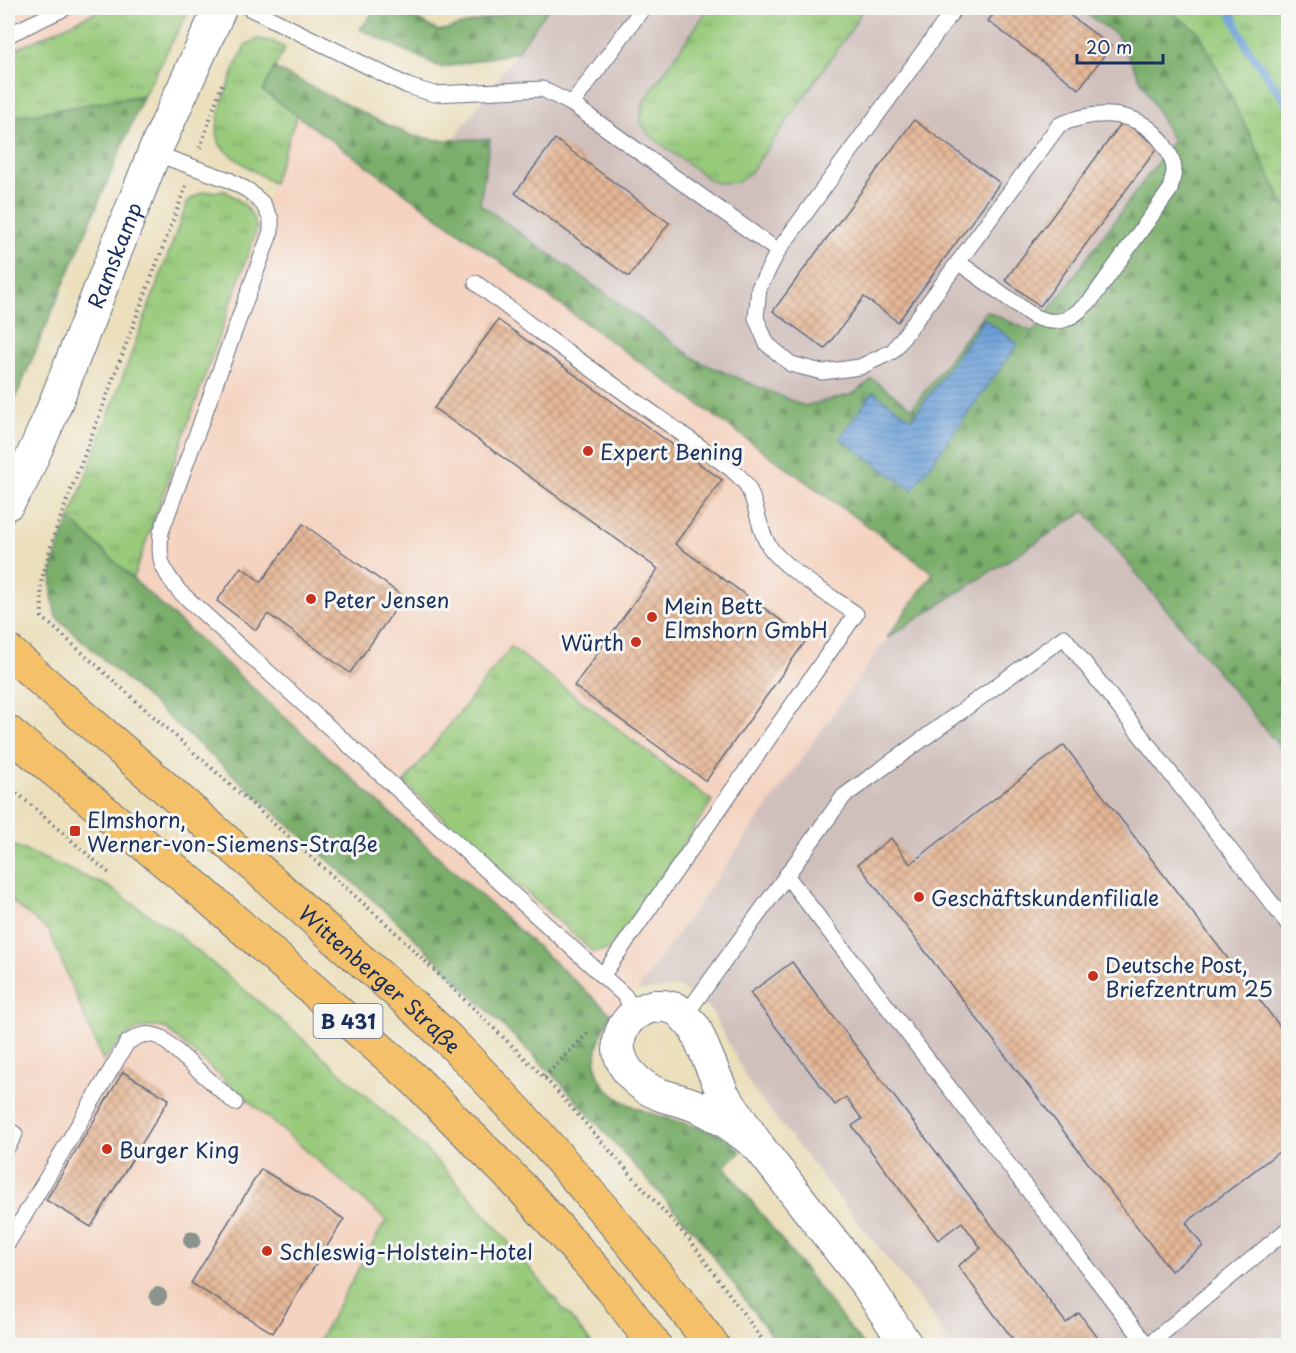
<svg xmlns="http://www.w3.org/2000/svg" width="1296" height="1353" viewBox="0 0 1296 1353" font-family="'Playpen Sans',sans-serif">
<defs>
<pattern id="grass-tufts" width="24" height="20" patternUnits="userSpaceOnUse" patternTransform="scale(1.5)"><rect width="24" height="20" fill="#98ca7a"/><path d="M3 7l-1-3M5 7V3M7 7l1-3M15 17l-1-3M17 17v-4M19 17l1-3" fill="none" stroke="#7ba467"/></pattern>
<pattern id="forest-firs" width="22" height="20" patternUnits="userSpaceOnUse" patternTransform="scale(1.5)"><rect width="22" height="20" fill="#7aae6a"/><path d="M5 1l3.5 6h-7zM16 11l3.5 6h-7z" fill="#638e5a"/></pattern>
<pattern id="water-rules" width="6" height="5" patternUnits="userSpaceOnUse" patternTransform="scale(1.5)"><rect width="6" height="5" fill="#6da0d8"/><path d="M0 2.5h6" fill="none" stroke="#5983b2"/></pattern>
<pattern id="building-cross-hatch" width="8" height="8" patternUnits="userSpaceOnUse" patternTransform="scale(1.5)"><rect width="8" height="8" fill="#e6b795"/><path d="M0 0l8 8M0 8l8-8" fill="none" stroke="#ba957d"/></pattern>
</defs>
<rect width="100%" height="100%" fill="#f6f6f2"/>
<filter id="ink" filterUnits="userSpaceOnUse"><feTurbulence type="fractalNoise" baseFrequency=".0167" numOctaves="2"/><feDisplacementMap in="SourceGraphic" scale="12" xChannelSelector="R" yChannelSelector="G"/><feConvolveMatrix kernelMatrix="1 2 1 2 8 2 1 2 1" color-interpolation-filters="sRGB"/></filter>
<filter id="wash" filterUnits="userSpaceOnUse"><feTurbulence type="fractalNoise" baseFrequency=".008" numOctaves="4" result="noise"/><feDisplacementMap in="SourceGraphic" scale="24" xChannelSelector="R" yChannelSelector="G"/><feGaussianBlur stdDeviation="1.35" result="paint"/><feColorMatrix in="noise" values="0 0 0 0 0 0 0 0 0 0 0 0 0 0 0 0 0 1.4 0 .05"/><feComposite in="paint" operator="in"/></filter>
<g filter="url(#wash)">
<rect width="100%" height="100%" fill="#ebdfbc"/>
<g fill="#f4d3c0">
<path d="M 8,8 L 104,8 L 8,53 Z"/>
<path d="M 297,115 L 934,573 L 637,991 L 611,1014 L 133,579 Z"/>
<path d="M 8,898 L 49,931 L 103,1060 L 124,1036 L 138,1028 L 151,1026 L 165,1028 L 386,1221 L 316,1345 L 8,1345 Z"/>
</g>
<g fill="#d0c0bc">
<path d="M 549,8 L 1165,8 L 1249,134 L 934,573 L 412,197 Z"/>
<path d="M 1085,511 L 1288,757 L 1288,1345 L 949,1345 L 931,1314 L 752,1088 L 711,1010 L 679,987 L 637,991 L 887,638 Z"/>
</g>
<g fill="url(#grass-tufts)" stroke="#5a7c6c" stroke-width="1.5">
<path d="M 104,8 L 190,8 L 144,95 L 8,118 L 8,53 Z"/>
<path d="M 709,8 L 860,8 L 861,12 L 851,30 L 751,172 L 738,182 L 719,183 L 711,181 L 648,134 L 640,120 L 644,101 Z"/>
<path d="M 1165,8 L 1288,8 L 1288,213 L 1199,32 Z"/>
<path d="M 258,39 L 274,42 L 285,48 L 263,91 L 297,115 L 273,183 C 261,175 228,156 221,146 C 207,125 236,67 245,45 Z"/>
<path d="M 225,191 C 244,203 251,208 257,229 L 133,579 L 70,519 L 188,201 L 202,192 Z"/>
<path d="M 511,647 L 712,801 L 614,949 L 593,952 L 404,783 Z"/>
<path d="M 8,843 L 107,886 L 177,934 L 295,1032 L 425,1149 L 476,1203 L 593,1345 L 316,1345 L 386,1220 L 165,1028 C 132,1023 123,1038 103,1061 L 49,931 L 8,898 Z"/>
</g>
<g fill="url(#forest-firs)" stroke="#4a6e64" stroke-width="1.5">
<path d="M 377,8 L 394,8 L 439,31 L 501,15 L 507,8 L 549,8 L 517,52 L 442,68 L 360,29 Z"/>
<path d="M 1078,8 L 1165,8 L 1199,32 L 1288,213 L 1288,757 L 1085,511 L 887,638 L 933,573 L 263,91 L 274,68 L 387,125 L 413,136 L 438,140 L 490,139 L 480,204 L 700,362 L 804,406 L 853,394 L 872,379 L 912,408 L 986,311 L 1033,332 L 1173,141 L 1117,35 Z"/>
<path d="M 144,95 L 8,416 L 8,118 Z"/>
<path d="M 70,519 L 133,579 L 611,1014 C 606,1025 599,1037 597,1049 C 584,1115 686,1116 724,1137 C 730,1140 736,1147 741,1152 L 724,1166 L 863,1345 L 778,1345 L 699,1237 L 558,1080 L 399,923 L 56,617 C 46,575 53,558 70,519 Z"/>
</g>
<path fill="url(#water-rules)" stroke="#44689b" stroke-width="1.5" d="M 984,319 L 1018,344 L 912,490 L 840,438 L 873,392 L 912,419 Z"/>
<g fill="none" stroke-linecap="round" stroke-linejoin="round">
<path stroke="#6da0d8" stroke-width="8" d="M 1229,8 L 1247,47 L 1288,105"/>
</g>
<g id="blocks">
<g fill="url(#building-cross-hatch)">
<path d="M 998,8 L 1060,8 L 1111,46 L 1079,89 L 988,21 Z"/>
<path d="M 914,120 L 1000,183 L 898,322 L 864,297 L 825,349 L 773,311 Z"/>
<path d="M 1123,121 L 1158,147 L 1040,306 L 1005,280 Z"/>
<path d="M 555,139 L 669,223 L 629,277 L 515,193 Z"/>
<path d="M 498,320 L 722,480 L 675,544 L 807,639 L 706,781 L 574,686 L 658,569 L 434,408 Z"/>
<path d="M 303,524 L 404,597 L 350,673 L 268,614 L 256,630 L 217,601 L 241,567 L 261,582 Z"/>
<path d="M 1064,745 L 1288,1037 L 1288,1145 L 1186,1223 L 1203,1246 L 1171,1271 L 858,864 L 891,838 L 910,864 Z"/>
<path d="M 792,962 L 1066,1323 L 1079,1313 L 1104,1346 L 1018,1346 L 958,1266 L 981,1248 L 962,1222 L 938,1240 L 852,1126 L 862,1119 L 846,1097 L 835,1105 L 750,993 Z"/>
<path d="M 123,1072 L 169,1099 L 91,1227 L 46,1200 Z"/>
<path d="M 261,1169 L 344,1219 L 273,1333 L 191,1283 Z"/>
</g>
</g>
</g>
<g filter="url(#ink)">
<use href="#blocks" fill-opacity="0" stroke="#646d7f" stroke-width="1.5"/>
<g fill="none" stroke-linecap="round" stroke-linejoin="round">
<defs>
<g id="service">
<path d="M 249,8 L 408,86 L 434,94 L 542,89 L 572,104 L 778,251 L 955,8"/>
<path d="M 8,35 L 65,8"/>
<path d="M 572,104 L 643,8"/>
<path d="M 154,153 L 229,180 L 249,191 L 263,204 L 271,219 L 271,231 L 161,532 C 158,561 161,568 179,591 L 625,996 L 635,1013"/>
<path d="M 778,251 L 759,288 L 756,318 L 767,344 L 791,364 L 822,372 L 860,367 L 893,351 L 1059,125 C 1095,109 1141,109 1164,145 C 1169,153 1174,161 1174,171 C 1173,177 1171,184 1170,190 L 1091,300 C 1071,319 1060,328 1033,316 L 958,262"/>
<path d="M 476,283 L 541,333 L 731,469 C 736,474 743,479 747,486 C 758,505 757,527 769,546 C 783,568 834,598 856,614 L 602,976"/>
<path d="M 786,875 L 1147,1345"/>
<path d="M 684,1017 L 844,796 L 1064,637 L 1288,924"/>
<path d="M 8,1130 L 15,1134 L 8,1146"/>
<path d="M 8,1243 L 127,1043 C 140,1034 147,1032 162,1038 L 235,1103"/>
<path d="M 1147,1346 L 1288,1229"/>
</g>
<g id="minor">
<path d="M 653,1006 L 664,1006 L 677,1009 L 695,1028 L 723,1094 L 759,1147 C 742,1133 725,1120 705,1110 C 691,1102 676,1100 661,1095 C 637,1086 613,1063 620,1036 C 626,1017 636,1012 653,1006 Z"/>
<path d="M 759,1147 L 867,1285 L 907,1346"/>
</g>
<g id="tertiary">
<path id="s1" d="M 8,503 L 22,480 L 50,417 L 154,153 L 220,8"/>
</g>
<g id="primary">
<path id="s2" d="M 8,651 C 117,746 227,840 334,937 C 374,972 415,1006 453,1044 C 546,1139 632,1240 713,1346"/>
<path d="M 8,732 L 202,892 L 415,1080 L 522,1188 L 612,1289 L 655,1346"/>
</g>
</defs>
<use href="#service" stroke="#646d7f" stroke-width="17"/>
<use href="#minor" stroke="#646d7f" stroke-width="34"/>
<use href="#tertiary" stroke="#646d7f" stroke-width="35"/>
<use href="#primary" stroke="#646d7f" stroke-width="35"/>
<g stroke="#646d7f" stroke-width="4" stroke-dasharray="1.5 4.5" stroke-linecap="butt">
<path d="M 200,148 L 222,84"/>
<path d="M 186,186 L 54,535 L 41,582 L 42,617 L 392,929 L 544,1077 L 692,1243 L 767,1346"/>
<path d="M 8,785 L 111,875"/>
<path d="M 544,1077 L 589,1032"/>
</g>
<use href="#service" stroke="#fff" stroke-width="15"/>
<use href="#minor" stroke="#fff" stroke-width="32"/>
<use href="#tertiary" stroke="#fff" stroke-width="33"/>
<use href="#primary" stroke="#f4c16a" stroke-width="33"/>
</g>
<g fill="#8a948c">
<circle cx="192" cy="1240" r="9"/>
<circle cx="158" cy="1296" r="9"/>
</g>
</g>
<g fill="#c8321e" stroke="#f6f6f2" stroke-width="2">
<circle cx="588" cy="451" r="6"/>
<circle cx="311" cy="599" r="6"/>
<circle cx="652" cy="617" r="6"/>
<circle cx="636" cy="642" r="6"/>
<rect x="69" y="825" width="12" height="12" rx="3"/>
<circle cx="919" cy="897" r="6"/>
<circle cx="1093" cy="976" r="6"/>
<circle cx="107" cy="1149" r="6"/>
<circle cx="267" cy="1251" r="6"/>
</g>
<g text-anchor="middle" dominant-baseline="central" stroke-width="6" stroke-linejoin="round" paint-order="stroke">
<rect fill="#f6f6f2" stroke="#5d6b8a" stroke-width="1.5" x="313.5" y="1004" width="69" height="34" rx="4.5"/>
<g font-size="20" font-weight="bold" fill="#1b2f5e">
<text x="348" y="1021">B 431</text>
</g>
<g font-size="21" fill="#1b2f5e" stroke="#f6f6f2">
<text stroke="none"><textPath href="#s1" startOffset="270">Ramskamp</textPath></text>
<text stroke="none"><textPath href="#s2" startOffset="496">Wittenberger Straße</textPath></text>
</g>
<g font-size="21" fill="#1b2f5e" stroke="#f6f6f2" text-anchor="start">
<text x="600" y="451">Expert Bening</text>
<text x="323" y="599">Peter Jensen</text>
<text x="664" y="605">Mein Bett<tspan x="664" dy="24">Elmshorn GmbH</tspan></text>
<text x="624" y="642" text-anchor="end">Würth</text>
<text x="87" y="819">Elmshorn,<tspan x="87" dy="24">Werner-von-Siemens-Straße</tspan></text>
<text x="931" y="897">Geschäftskundenfiliale</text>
<text x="1105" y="964">Deutsche Post,<tspan x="1105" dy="24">Briefzentrum 25</tspan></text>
<text x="119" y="1149">Burger King</text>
<text x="279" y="1251">Schleswig-Holstein-Hotel</text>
</g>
</g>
<rect width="1296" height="1353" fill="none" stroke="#f6f6f2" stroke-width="30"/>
<path d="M1077 54v9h86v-9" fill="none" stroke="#1b2f5e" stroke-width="3"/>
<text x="1086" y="54" font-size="18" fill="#1b2f5e" stroke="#f6f6f2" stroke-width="4.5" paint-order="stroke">20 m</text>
</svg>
